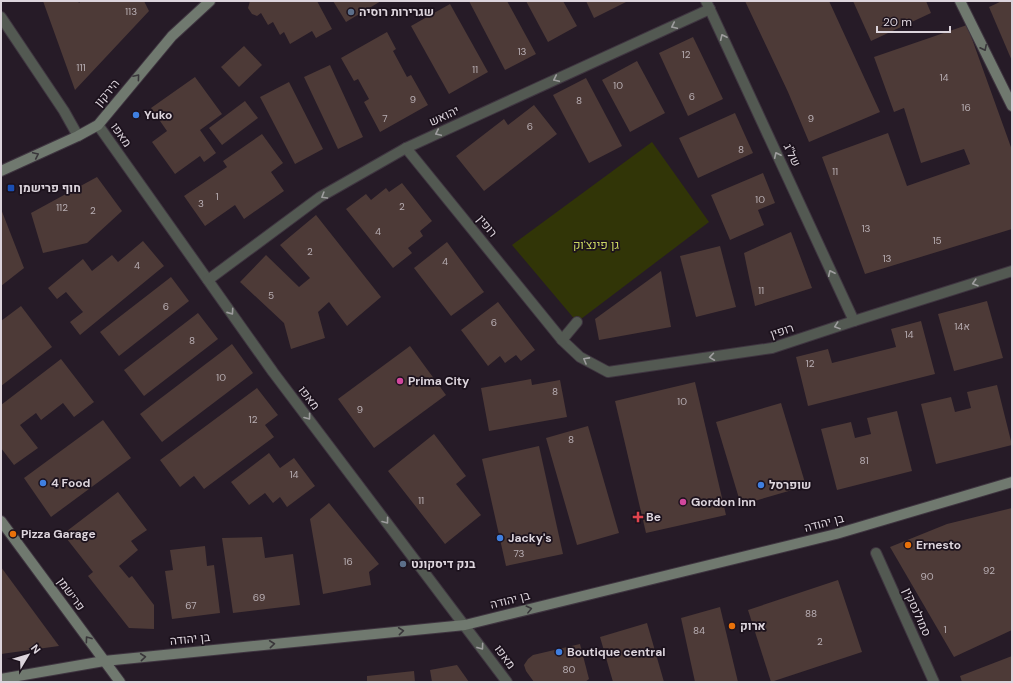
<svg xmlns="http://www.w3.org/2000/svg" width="1013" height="683" viewBox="0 0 1013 683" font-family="'DM Sans',Heebo,sans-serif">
<rect width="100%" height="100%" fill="#261b27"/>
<path fill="#313507" d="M 652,142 L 709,222 L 577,322 L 512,245 Z"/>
<g fill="#4d3a37">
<path d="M 43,1 L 78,1 L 79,3 L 81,1 L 144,1 L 149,11 L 75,90 Z"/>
<path d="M 250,1 L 317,1 L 332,29 L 316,38 L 312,31 L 290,44 L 284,32 L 280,35 L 273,22 L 268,25 L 261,13 L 257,16 L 252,14 L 248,8 Z"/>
<path d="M 333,1 L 381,1 L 346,22 Z"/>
<path d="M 469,1 L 507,1 L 536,54 L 505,70 Z"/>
<path d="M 526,1 L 563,1 L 577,26 L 548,42 Z"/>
<path d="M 586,1 L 628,1 L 594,18 Z"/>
<path d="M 745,1 L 829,1 L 880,112 L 809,142 L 788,92 Z"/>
<path d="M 853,1 L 926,1 L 931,13 L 871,41 Z"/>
<path d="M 1002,1 L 1012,1 L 1012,61 L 989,7 Z"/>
<path d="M 450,4 L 488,72 L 449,94 L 411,26 Z"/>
<path d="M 967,25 L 1012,150 L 1012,229 L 865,274 L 822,157 L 888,133 L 907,186 L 970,164 L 964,149 L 921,163 L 904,108 L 894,112 L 874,57 Z"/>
<path d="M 387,32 L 396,49 L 393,51 L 407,77 L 411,75 L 428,105 L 380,132 L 364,102 L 369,99 L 358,79 L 354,81 L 341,58 Z"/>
<path d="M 693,37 L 723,99 L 688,116 L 659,53 Z"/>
<path d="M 244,46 L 262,65 L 239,87 L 221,67 Z"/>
<path d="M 637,61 L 665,113 L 630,132 L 602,80 Z"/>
<path d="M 330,65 L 363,137 L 338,149 L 304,77 Z"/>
<path d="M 195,77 L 222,114 L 200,130 L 216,153 L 204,162 L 200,156 L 175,174 L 152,142 L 167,131 L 151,108 Z"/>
<path d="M 586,78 L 622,146 L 589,163 L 553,95 Z"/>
<path d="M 289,82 L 323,149 L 295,164 L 260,97 Z"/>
<path d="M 245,101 L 258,118 L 222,145 L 209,128 Z"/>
<path d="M 534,105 L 557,134 L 484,191 L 456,156 L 504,119 L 508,125 Z"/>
<path d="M 735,113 L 753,153 L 698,178 L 679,138 Z"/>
<path d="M 262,134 L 283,163 L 271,172 L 284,191 L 244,219 L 235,205 L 205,226 L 184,196 L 227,167 L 223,161 Z"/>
<path d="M 763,173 L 775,203 L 758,210 L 764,225 L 730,240 L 711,195 Z"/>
<path d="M 97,177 L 122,211 L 87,243 L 43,253 L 31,213 Z"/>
<path d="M 402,183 L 432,221 L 420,231 L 423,236 L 408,248 L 412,253 L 393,268 L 346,209 L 366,194 L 371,200 L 386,188 L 389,192 Z"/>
<path d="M 1,209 L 24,268 L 1,286 Z"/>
<path d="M 316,215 L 381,297 L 347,326 L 329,302 L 318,312 L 325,338 L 291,349 L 284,323 L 240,282 L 266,255 L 299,287 L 310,278 L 280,245 Z"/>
<path d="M 791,232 L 812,288 L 755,306 L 744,253 Z"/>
<path d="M 143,241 L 164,266 L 80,335 L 70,322 L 83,312 L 66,292 L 57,299 L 48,288 L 83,259 L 92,271 L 112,255 L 118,262 Z"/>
<path d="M 447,242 L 484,292 L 451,316 L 414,268 Z"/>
<path d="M 720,246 L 736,307 L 696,317 L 680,256 Z"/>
<path d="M 661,271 L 671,327 L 599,340 L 595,319 Z"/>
<path d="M 171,277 L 189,301 L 119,356 L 100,332 Z"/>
<path d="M 987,301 L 1003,358 L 954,371 L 938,314 Z"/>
<path d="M 498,302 L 535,350 L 521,361 L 516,355 L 505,363 L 500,356 L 488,366 L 461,330 Z"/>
<path d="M 21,306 L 52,347 L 1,386 L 1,321 Z"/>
<path d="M 198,313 L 218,339 L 144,396 L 124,370 Z"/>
<path d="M 921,321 L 935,374 L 808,406 L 796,357 L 828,349 L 832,363 L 896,347 L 891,329 Z"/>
<path d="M 232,344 L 253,373 L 162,442 L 140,414 Z"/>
<path d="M 410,346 L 446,395 L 374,448 L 338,399 Z"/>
<path d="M 61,359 L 94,402 L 74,417 L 63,403 L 41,420 L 36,413 L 20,425 L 38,448 L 14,465 L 1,448 L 1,405 Z"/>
<path d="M 531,379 L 532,385 L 560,380 L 567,417 L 489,431 L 481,388 Z"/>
<path d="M 695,382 L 726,515 L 646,533 L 615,401 Z"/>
<path d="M 997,385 L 1012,445 L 936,464 L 921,404 L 951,397 L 955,412 L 971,408 L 967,392 Z"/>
<path d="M 257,388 L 278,415 L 265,425 L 274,437 L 204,489 L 194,476 L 180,487 L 160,460 Z"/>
<path d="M 781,403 L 806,486 L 741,505 L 716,422 Z"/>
<path d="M 897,411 L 912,471 L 837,490 L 821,429 L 851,422 L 855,438 L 871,434 L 867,418 Z"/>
<path d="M 103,420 L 131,458 L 51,517 L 24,478 Z"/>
<path d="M 588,426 L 619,533 L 577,545 L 546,438 Z"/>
<path d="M 434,434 L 466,476 L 456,484 L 481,515 L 445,544 L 388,471 Z"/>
<path d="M 539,446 L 563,554 L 506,566 L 482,459 Z"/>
<path d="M 269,453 L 280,468 L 294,458 L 315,486 L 287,507 L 280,497 L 273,503 L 265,493 L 249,505 L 231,482 Z"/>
<path d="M 118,492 L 147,530 L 131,541 L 138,550 L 119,566 L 129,578 L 132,576 L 154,605 L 154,629 L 129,628 L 88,576 L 93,572 L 63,534 Z"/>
<path d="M 329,503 L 379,564 L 369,572 L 371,585 L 323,594 L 310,519 Z"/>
<path d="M 1012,508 L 1012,630 L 954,657 L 890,547 L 947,524 Z"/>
<path d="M 262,537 L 265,558 L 293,554 L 300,605 L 233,613 L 222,538 Z"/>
<path d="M 205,546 L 207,566 L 214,565 L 220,613 L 172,619 L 165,571 L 173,570 L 170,550 Z"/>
<path d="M 1,567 L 59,646 L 1,654 Z"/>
<path d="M 838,580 L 862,652 L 771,682 L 748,610 Z"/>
<path d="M 720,607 L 738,682 L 695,682 L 681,618 Z"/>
<path d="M 647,623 L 664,682 L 613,682 L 600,637 Z"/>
<path d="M 580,644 L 589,679 L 585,682 L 534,682 L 526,671 L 524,665 L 528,659 L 533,655 Z"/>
<path d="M 1012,656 L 1012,682 L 962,682 L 960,676 Z"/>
<path d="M 457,665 L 469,682 L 432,682 L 430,670 Z"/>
<path d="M 414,671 L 415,682 L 367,682 L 367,676 Z"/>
</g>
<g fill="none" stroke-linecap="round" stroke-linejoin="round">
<defs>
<path id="lane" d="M 1,17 L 64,111 L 78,136"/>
<g id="street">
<path d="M 706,1 L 854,321"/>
<path d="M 98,125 L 273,372 L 507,682"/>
<path d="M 406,148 L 562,340 L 580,357 L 608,372 L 772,348 L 854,321 L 1012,271"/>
<path d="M 208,280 L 320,197 L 406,148 L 710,9"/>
<path d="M 562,340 L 577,322"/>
<path d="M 876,553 L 934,682"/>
</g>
<g id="secondary">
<path d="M 960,1 L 1012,106"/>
<path d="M 1,171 L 78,136 L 98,125 L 172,36 L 210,1"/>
<path d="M 1,521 L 120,682"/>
<path d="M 1,679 L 104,661 L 465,625 L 836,534 L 1012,482"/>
</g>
</defs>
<use href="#lane" stroke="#3f3540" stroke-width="12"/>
<use href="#street" stroke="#3f3540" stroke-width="12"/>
<use href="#secondary" stroke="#3f3540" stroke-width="12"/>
<use href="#lane" stroke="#535952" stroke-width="10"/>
<use href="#street" stroke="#535952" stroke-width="10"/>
<use href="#secondary" stroke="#70796f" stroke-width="10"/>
</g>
<defs><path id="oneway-chevron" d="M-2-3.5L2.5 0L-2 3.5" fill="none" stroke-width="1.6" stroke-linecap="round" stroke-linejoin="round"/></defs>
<g stroke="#9e9d9e">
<use href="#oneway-chevron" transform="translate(674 26) rotate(155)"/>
<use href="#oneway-chevron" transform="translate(723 37) rotate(-115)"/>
<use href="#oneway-chevron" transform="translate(556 79) rotate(155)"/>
<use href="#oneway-chevron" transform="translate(438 133) rotate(155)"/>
<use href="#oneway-chevron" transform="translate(777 155) rotate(-115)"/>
<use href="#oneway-chevron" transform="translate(324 196) rotate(149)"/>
<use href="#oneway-chevron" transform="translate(831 273) rotate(-115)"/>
<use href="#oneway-chevron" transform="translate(975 283) rotate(163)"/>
<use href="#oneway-chevron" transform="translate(231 312) rotate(55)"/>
<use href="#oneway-chevron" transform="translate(837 326) rotate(161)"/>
<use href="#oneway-chevron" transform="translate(712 357) rotate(172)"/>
<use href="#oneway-chevron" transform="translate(586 360) rotate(-151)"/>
<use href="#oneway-chevron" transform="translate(308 417) rotate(53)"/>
<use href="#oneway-chevron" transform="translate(386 521) rotate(53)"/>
<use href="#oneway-chevron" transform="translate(481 647) rotate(54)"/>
</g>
<g stroke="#39363a">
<use href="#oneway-chevron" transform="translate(984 48) rotate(64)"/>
<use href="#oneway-chevron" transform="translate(137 77) rotate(-50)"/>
<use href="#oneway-chevron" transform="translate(36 155) rotate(-25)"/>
<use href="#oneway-chevron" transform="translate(529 609) rotate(-14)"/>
<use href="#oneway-chevron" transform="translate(401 631) rotate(-6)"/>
<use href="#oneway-chevron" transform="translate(88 639) rotate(-126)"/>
<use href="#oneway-chevron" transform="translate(272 644) rotate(-6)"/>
<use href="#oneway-chevron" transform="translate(143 657) rotate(-6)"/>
</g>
<g fill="#5c6f8a" stroke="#1c121d" stroke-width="1.5">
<circle cx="351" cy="12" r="4"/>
<circle cx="403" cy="564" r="4"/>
</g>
<g fill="#3f7fe0" stroke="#1c121d" stroke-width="1.5">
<circle cx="136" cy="115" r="4"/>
<circle cx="43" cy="483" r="4"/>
<circle cx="761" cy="485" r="4"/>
<circle cx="500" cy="538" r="4"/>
<circle cx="559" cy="652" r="4"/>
</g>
<rect fill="#1a4fb4" stroke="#1c121d" stroke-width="1.5" x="7" y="184" width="8" height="8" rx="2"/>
<g fill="#d1479c" stroke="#1c121d" stroke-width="1.5">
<circle cx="400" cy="381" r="4"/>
<circle cx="683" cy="502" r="4"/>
</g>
<path fill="#e0444e" stroke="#1c121d" stroke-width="1.5" d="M636 511h4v4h4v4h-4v4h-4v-4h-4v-4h4z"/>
<g fill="#e8710a" stroke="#1c121d" stroke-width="1.5">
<circle cx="13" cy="534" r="4"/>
<circle cx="908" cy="545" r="4"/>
<circle cx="732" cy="626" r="4"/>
</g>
<g text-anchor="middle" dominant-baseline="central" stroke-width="3.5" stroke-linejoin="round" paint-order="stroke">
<g font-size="10" fill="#b8aeb3">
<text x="131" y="11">113</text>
<text x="522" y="51">13</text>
<text x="686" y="54">12</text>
<text x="81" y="67">111</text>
<text x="475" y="69">11</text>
<text x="944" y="77">14</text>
<text x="618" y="85">10</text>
<text x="692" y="96">6</text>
<text x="413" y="99">9</text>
<text x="579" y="100">8</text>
<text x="966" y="107">16</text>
<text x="385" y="118">7</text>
<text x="811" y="118">9</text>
<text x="530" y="126">6</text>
<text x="741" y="149">8</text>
<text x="835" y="171">11</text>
<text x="217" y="196">1</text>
<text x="760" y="199">10</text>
<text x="201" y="203">3</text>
<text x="402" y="206">2</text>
<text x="62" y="207">112</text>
<text x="93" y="210">2</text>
<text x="866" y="228">13</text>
<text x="378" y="231">4</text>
<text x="937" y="240">15</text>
<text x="310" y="251">2</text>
<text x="887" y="258">13</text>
<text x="445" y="261">4</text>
<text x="137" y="265">4</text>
<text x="761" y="290">11</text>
<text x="271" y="295">5</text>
<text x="166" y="306">6</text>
<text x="494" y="322">6</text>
<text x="962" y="326">14א</text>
<text x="909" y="334">14</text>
<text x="192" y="340">8</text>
<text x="810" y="363">12</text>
<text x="221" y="377">10</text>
<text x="555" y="391">8</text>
<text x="682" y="401">10</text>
<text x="360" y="409">9</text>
<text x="253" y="419">12</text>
<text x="571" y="439">8</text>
<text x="864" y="460">81</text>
<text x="294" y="474">14</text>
<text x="421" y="500">11</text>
<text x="519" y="553">73</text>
<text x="348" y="561">16</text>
<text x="989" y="570">92</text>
<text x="927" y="576">90</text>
<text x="259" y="597">69</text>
<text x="191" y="605">67</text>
<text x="811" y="613">88</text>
<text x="945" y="629">1</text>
<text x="699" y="630">84</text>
<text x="820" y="641">2</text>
<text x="569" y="669">80</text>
</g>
<g font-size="12" font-weight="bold" fill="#dcd4dc" stroke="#1c121d" text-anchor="start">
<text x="359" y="12">שגרירות רוסיה</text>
<text x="144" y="115">Yuko</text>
<text x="19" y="188">חוף פרישמן</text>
<text x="408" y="381">Prima City</text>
<text x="51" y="483">4 Food</text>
<text x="769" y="485">שופרסל</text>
<text x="691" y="502">Gordon Inn</text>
<text x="646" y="517">Be</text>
<text x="21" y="534">Pizza Garage</text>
<text x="508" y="538">Jacky's</text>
<text x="916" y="545">Ernesto</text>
<text x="411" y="564">בנק דיסקונט</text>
<text x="740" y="626">ארוק</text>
<text x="567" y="652">Boutique central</text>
</g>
<g font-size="12" fill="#dcd4dc" stroke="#1c121d">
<text transform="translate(107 93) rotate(-50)">הירקון</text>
<text transform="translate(444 116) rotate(-25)">יהואש</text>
<text transform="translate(121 135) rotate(55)">מאפו</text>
<text transform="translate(792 155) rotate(65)">של"ג</text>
<text transform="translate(487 226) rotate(51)">רופין</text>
<text transform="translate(782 331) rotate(-18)">רופין</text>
<text transform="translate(309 398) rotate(53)">מאפו</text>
<text transform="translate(824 523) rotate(-15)">בן יהודה</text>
<text transform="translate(71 594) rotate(54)">פרישמן</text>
<text transform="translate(510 600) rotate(-14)">בן יהודה</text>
<text transform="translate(917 612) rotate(66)">סמולנסקין</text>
<text transform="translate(190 639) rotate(-6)">בן יהודה</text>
<text transform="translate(505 657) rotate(54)">מאפו</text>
</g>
<g font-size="12" fill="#c9d560" stroke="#1c121d">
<text x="596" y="245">גן פינצ'וק</text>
</g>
</g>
<rect width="1013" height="683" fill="none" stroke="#dcd4dc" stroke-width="4"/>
<g transform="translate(28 655) rotate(52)" stroke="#1c121d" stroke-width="3" paint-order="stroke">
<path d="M0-3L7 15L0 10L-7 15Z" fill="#dcd4dc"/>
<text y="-6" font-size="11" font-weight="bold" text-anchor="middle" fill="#dcd4dc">N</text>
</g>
<path d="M877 26v6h73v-6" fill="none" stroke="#dcd4dc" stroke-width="2"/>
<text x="883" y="26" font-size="12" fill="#dcd4dc" stroke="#1c121d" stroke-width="3" paint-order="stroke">20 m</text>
</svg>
